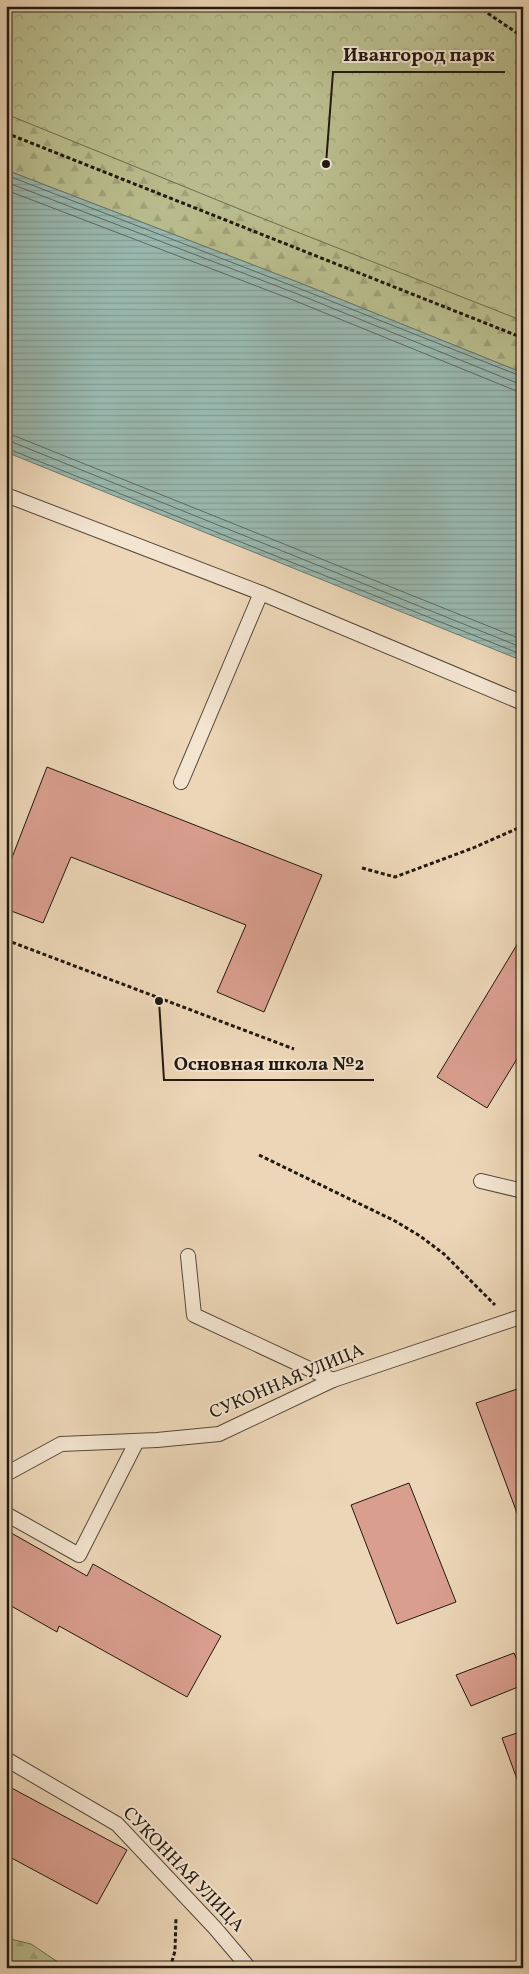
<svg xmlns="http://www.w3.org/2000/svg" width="529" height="1974" viewBox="0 0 529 1974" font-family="Vollkorn,serif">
<defs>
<pattern id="forest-firs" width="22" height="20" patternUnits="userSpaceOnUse" patternTransform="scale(1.25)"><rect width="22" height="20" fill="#b9bd8d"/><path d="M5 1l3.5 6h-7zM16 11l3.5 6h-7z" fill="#9fa279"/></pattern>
<pattern id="park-crowns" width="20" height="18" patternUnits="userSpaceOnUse" patternTransform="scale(1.25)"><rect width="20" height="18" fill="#b9bd8d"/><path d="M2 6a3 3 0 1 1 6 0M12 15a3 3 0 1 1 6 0" fill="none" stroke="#9fa279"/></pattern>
<pattern id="water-rules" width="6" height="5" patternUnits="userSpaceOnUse" patternTransform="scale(1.25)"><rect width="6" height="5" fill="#99b9b0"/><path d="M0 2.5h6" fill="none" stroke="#849e96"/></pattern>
</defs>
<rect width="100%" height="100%" fill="#ecd6b7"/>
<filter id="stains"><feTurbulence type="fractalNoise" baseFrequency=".004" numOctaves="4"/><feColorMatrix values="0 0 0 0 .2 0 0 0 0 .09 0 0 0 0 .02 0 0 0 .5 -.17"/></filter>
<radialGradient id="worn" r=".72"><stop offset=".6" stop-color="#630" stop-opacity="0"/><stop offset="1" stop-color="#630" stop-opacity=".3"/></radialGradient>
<g fill="url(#forest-firs)" stroke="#6e6b4e">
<path d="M 6,13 L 523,283 L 523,373 L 300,283 L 6,170 Z"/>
<path d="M 6,1938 L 31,1944 L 67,1968 L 6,1968 Z"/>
</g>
<path fill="url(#park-crowns)" stroke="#6e6b4e" d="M 6,6 L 521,6 L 523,7 L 523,321 L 254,215 L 6,114 Z"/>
<path fill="url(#water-rules)" stroke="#697970" d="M 6,170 L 300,283 L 523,373 L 523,661 L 6,452 Z"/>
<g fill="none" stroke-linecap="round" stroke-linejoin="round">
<g stroke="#5e6960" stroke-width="1">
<path d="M 6,175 L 298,288 L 523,377"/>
<path d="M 6,182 L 295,293 L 517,383 L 523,384"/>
<path d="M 6,190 L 293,300 L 514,390 L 523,391"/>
<path d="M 6,434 L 15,436 L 523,640"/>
<path d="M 6,442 L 12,442 L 523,648"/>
<path d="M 6,448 L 523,655"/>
</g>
</g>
<g fill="#d99e8e" stroke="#221910">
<path d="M 47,767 L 322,875 L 264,1012 L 217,992 L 246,925 L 71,857 L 43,923 L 6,909 L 6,873 Z"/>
<path d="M 521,938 L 523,939 L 523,1049 L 487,1108 L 437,1077 Z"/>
<path d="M 523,1387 L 523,1529 L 476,1403 Z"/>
<path d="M 409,1483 L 456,1602 L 397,1624 L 351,1505 Z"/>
<path d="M 6,1530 L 87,1576 L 93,1564 L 221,1636 L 187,1697 L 59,1626 L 57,1632 L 6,1603 Z"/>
<path d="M 514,1653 L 523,1673 L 523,1685 L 471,1706 L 456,1675 Z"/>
<path d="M 523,1731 L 523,1790 L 521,1790 L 502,1738 Z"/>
<path d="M 6,1785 L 127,1850 L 97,1904 L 6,1855 Z"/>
</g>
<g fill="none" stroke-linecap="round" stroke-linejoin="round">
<defs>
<g id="service">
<path d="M 6,495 L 261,593 L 523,703"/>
<path d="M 181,782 L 261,593"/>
<path d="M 481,1181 L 523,1191"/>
<path d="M 188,1256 L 194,1315 L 333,1380"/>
<path d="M 6,1474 L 61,1444 L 157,1440 L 219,1434 L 333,1380 L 523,1316"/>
<path d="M 6,1514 L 79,1555 L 137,1441"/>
<path d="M 6,1759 L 117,1824 L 215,1928 L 249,1968"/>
</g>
</defs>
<use href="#service" stroke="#54483a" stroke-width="16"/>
<g stroke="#221910" stroke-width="3" stroke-dasharray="4 2.5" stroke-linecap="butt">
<path d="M 477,6 L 523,37"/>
<path d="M 6,133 L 523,338"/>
<path d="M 362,868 L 395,877 L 473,848 L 523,826"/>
<path d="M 6,940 L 294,1049"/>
<path d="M 259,1155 L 395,1221 L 420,1236 L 444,1254 L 495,1305"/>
<path d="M 170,1968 L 175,1951 L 176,1917"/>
</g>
<use href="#service" stroke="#f3e4d0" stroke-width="14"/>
</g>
<g text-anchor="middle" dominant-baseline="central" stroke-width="4" stroke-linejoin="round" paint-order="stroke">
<g font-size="18" fill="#221910" stroke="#f3e4d0">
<text transform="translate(287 1382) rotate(-23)">СУКОННАЯ УЛИЦА</text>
<text transform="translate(183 1870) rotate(46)">СУКОННАЯ УЛИЦА</text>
</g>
</g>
<path fill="none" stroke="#221910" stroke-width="2" d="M326 164L333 72H505M159 1001L164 1080H374"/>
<g fill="#221910" stroke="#f3e4d0" stroke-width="2">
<circle cx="326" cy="164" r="5"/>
<circle cx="159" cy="1001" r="5"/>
</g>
<g font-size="19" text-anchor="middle" font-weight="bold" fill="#221910" stroke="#f3e4d0" stroke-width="4" stroke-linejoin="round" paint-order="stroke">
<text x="419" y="61">Ивангород парк</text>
<text x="269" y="1070">Основная школа №2</text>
</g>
<rect width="529" height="1974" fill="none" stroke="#ecd6b7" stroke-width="25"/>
<rect x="8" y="8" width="514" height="1959" fill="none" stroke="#221910" stroke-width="2.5"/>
<rect x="12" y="12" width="504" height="1949" fill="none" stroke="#221910"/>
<rect width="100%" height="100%" filter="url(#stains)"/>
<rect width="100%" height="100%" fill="url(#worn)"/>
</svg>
